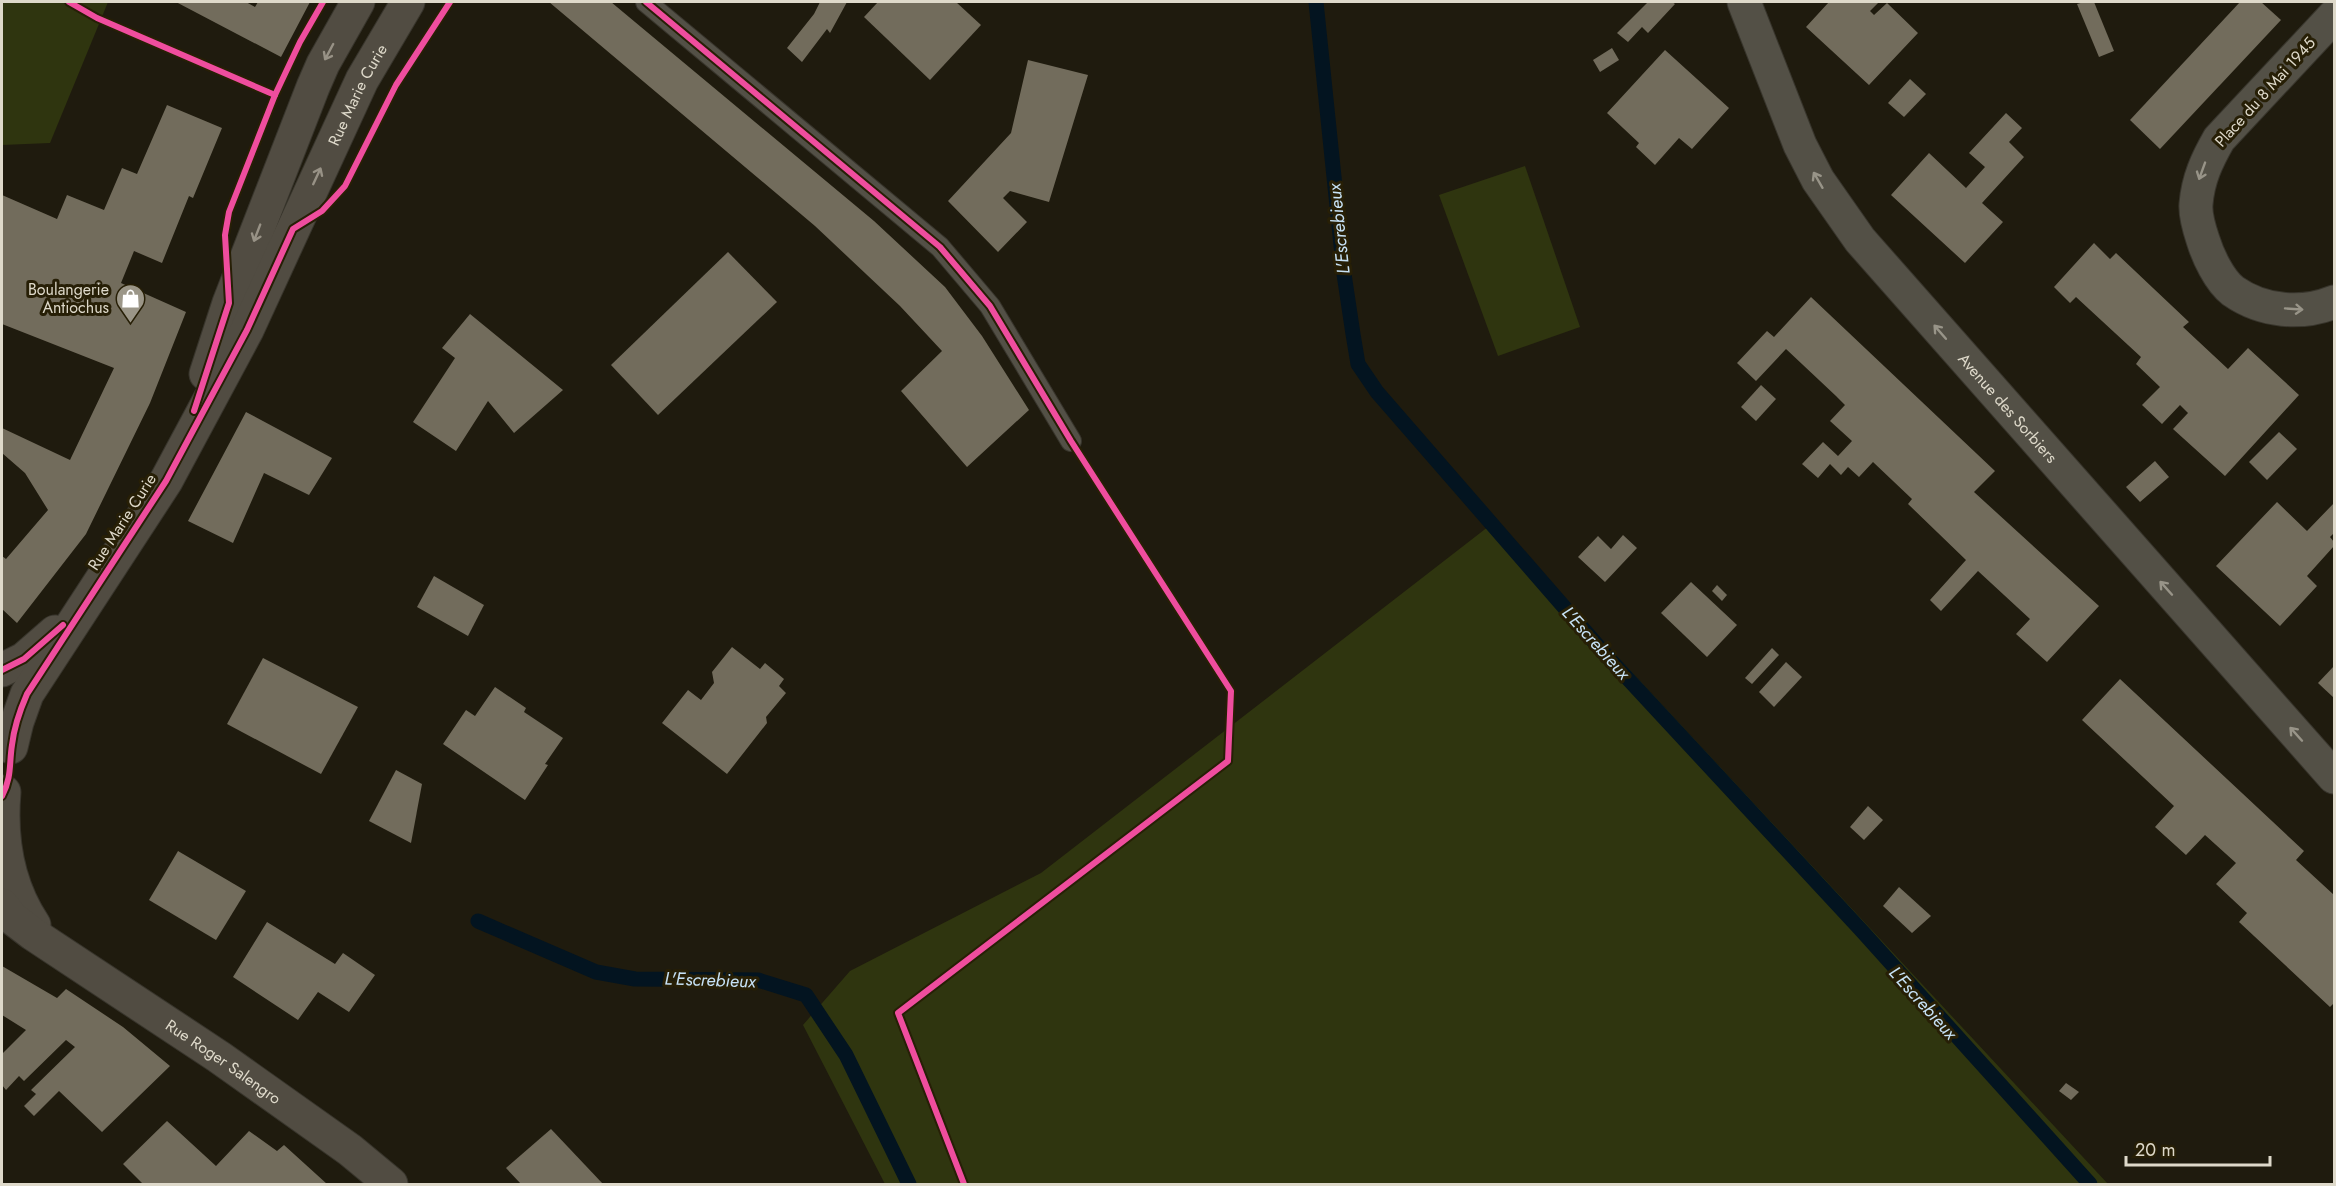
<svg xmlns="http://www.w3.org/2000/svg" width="2336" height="1186" viewBox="0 0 2336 1186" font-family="Jost,sans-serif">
<rect width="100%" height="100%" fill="#1f1b0e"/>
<g fill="#2f350f">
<path d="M 2,2 L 108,2 L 50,143 L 2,145 Z"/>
<path d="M 1525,166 L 1580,327 L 1498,356 L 1439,195 Z"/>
<path d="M 1493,523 L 2108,1184 L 885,1184 L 803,1025 L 850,971 L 1041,873 Z"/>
</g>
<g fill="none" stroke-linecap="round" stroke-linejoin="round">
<g stroke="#031420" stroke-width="15">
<path d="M 1316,2 L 1344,274 L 1353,334 L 1358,364 L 1377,392 L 1604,653 L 1861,930 L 2090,1184"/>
<path d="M 478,921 L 596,972 L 635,979 L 758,980 L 806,995 L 846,1055 L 909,1184"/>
</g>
</g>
<g fill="#726c5c">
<path d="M 176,2 L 246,2 L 255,7 L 258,2 L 310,2 L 281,57 Z"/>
<path d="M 549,2 L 611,2 L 874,221 L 945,287 L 982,336 L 1029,410 L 967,467 L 901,391 L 942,351 L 900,306 L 815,226 Z"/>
<path d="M 820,2 L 847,2 L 830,33 L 827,29 L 802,62 L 787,48 L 814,14 Z"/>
<path d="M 878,2 L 956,2 L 981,25 L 930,80 L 864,17 Z"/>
<path d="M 1648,2 L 1672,2 L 1675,4 L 1648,33 L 1642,27 L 1628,42 L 1617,33 Z"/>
<path d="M 1829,2 L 1879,2 L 1870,11 L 1874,15 L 1887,3 L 1918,33 L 1869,85 L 1806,27 Z"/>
<path d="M 2084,2 L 2094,2 L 2114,51 L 2099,57 L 2077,4 Z"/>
<path d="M 2240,2 L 2261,2 L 2281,20 L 2160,149 L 2130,120 Z"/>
<path d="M 1612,48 L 1619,60 L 1600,72 L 1593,60 Z"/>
<path d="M 1665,50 L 1729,108 L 1692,149 L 1679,138 L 1655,165 L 1636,147 L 1639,143 L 1607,113 Z"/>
<path d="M 1028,60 L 1088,75 L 1049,202 L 1010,191 L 1003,198 L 1027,222 L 998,252 L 948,201 L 1011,133 Z"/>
<path d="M 1910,79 L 1926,94 L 1904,117 L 1888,103 Z"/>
<path d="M 167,105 L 222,128 L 193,198 L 189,196 L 162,263 L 134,251 L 121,283 L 186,312 L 150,403 L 86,534 L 17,623 L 2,609 L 2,556 L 6,559 L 48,510 L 25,473 L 2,453 L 2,428 L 70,460 L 114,368 L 2,324 L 2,195 L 57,219 L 67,195 L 104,210 L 122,168 L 137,174 Z"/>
<path d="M 2006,113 L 2022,128 L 2009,142 L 2024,157 L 1982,203 L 2003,222 L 1965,263 L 1891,195 L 1929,153 L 1966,188 L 1985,167 L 1969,153 Z"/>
<path d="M 2094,243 L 2110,259 L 2116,253 L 2153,288 L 2189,322 L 2183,327 L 2228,369 L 2248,348 L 2299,395 L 2225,476 L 2173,429 L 2188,413 L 2180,405 L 2162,424 L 2142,405 L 2160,387 L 2136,364 L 2141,357 L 2076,297 L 2070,303 L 2054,287 Z"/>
<path d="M 728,252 L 777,302 L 658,415 L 611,365 Z"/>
<path d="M 1811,297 L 1995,471 L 1974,492 L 2099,606 L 2047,662 L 2016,634 L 2030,619 L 1978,571 L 1941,611 L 1930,600 L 1966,560 L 1908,504 L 1912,499 L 1873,462 L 1859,477 L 1848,467 L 1841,475 L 1830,464 L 1818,478 L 1802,464 L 1823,442 L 1838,456 L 1852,441 L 1830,421 L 1845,405 L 1836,396 L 1786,349 L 1756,381 L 1737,363 L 1767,331 L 1774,337 Z"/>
<path d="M 470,314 L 563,390 L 514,433 L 488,401 L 456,451 L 413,422 L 455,358 L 442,348 Z"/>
<path d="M 1761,385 L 1776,399 L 1756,421 L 1741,407 Z"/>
<path d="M 246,412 L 332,458 L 309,495 L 264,473 L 233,543 L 188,521 Z"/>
<path d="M 2279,432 L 2297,449 L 2267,480 L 2249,462 Z"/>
<path d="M 2155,461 L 2169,477 L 2140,502 L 2126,487 Z"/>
<path d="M 2277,502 L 2307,531 L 2334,503 L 2334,533 L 2330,537 L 2334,542 L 2334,546 L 2307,576 L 2317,586 L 2280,626 L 2216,566 Z"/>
<path d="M 1623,535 L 1637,548 L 1605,582 L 1578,557 L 1598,536 L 1611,549 Z"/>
<path d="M 434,576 L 484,605 L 468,636 L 417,607 Z"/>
<path d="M 1691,582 L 1737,625 L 1707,657 L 1661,613 Z"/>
<path d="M 1717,585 L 1727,595 L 1722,601 L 1712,591 Z"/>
<path d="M 732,647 L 760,669 L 765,663 L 784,679 L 779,686 L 786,693 L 766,717 L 767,723 L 727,774 L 662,723 L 688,690 L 701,700 L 714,683 L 712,672 Z"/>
<path d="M 1772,648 L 1779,655 L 1752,684 L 1745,678 Z"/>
<path d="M 263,658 L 358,707 L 321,774 L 227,724 Z"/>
<path d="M 1786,662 L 1802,677 L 1774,707 L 1759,692 Z"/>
<path d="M 2334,666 L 2334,698 L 2318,683 Z"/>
<path d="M 2120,679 L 2304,851 L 2296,860 L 2334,895 L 2334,1003 L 2330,1007 L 2239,922 L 2247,913 L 2216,884 L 2236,863 L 2205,835 L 2186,855 L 2155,827 L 2174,806 L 2082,720 Z"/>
<path d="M 495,687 L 526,708 L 524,712 L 563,738 L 545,764 L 548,765 L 525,800 L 443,744 L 466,710 L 475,716 Z"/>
<path d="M 396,770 L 422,784 L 411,843 L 369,821 Z"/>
<path d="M 1868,806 L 1883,820 L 1864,840 L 1850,827 Z"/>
<path d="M 178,851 L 246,891 L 216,940 L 149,900 Z"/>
<path d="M 1899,887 L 1931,916 L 1912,933 L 1883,906 Z"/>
<path d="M 267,922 L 335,964 L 343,953 L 375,975 L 349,1012 L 318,992 L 298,1020 L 233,977 Z"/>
<path d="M 2,966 L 57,998 L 66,989 L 123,1027 L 170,1066 L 102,1132 L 59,1091 L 34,1116 L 24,1106 L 36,1094 L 31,1090 L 75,1047 L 66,1040 L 24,1081 L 19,1076 L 6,1090 L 2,1085 L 2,1054 L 26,1030 L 2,1015 Z"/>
<path d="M 2066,1083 L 2079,1092 L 2071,1100 L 2059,1091 Z"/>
<path d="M 167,1121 L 216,1166 L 249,1131 L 277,1151 L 284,1145 L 327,1184 L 143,1184 L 123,1164 Z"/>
<path d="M 551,1129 L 603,1184 L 521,1184 L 506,1168 Z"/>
</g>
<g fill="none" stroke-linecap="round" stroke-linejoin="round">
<defs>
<path id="lane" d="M 646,2 L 940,247 L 990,306 L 1071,441"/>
<g id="street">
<path id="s1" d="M 1744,2 L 1800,145 L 1818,180 L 1860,240 L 2334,777"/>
<path d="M 2334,16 L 2219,139 C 2207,160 2198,179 2196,204 C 2195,215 2199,228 2203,240 C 2208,256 2219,280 2233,291 C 2263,312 2302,315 2334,302"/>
</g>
<g id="secondary">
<path d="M 206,374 L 229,303 L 313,87 L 323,64 L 358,2"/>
<path d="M 2,670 L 24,659 L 55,632"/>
<path id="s2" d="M 11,747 L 17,722 L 27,694 L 166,481 L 247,330 L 362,80 L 408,2"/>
<path d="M 4,792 C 0,839 8,886 34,925"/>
<path id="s3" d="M 2,905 L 12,918 L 33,934 L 219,1057 L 350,1150 L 391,1184"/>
</g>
</defs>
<use href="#lane" stroke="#38352c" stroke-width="22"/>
<use href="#street" stroke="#38352c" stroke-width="35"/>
<use href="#secondary" stroke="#38352c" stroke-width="35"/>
<use href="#lane" stroke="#535046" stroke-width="20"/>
<use href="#street" stroke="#535046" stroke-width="33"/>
<use href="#secondary" stroke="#514c42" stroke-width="33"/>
<defs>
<g id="cycleway">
<path d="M 69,2 L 97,18 L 275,95"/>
<path d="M 646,2 L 940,247 L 990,306 L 1071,441 L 1231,691 L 1228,761 L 898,1013 L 964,1184"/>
<path d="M 194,411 L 229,303 L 225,235 L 229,212 L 275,95 L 300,42 L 323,2"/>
<path d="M 2,670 L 24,659 L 63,625"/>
<path d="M 2,796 C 12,777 9,764 12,745 C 14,727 20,710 27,694 L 166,481 L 247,330 L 293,229 L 322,211 L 345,186 L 396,85 L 450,2"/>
</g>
</defs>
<use href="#cycleway" stroke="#271f06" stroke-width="10"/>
<use href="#cycleway" stroke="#ef4d9e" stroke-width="6"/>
</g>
<defs><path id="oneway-shaft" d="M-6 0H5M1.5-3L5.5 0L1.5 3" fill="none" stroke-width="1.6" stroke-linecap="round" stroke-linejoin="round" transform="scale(1.5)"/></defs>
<g stroke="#989286">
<use href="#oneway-shaft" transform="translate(329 52) rotate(118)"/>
<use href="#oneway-shaft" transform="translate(317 176) rotate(-65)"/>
<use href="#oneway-shaft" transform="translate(257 233) rotate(111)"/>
</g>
<g stroke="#989488">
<use href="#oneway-shaft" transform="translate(2202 171) rotate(110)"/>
<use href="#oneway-shaft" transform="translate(1818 180) rotate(-120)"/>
<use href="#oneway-shaft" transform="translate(2294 309) rotate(4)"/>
<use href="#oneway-shaft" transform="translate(1940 332) rotate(-131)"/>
<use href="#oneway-shaft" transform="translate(2166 588) rotate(-132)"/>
<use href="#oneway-shaft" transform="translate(2296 734) rotate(-132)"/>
</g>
<defs>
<symbol id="shop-pin" viewBox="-11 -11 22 30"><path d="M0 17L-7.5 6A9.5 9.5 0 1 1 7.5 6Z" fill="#9b9688" stroke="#271f06"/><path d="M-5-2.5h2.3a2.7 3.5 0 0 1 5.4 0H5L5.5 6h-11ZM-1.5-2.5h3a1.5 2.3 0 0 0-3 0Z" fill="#fff"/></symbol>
</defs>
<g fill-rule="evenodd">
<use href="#shop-pin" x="114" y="282" width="33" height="45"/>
</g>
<g text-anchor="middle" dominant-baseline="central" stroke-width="6" stroke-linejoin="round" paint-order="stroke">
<g font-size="16" fill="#ded9ca" stroke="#271f06">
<text transform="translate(2265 92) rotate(-48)">Place du 8 Mai 1945</text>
<text stroke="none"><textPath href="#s2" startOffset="741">Rue Marie Curie</textPath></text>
<text stroke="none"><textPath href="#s1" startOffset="490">Avenue des Sorbiers</textPath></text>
<text transform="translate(122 522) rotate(-57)">Rue Marie Curie</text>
<text stroke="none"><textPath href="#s3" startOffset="272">Rue Roger Salengro</textPath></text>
</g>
<g font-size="16" fill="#ded9ca" stroke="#271f06" text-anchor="end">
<text x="109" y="289">Boulangerie<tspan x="109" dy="18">Antiochus</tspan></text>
</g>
<g font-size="18" font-style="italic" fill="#c7e2f6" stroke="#271f06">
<text transform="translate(1339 229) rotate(-96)">L'Escrebieux</text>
<text transform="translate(1596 643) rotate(48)">L'Escrebieux</text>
<text transform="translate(710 980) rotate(2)">L'Escrebieux</text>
<text transform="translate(1923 1003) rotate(48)">L'Escrebieux</text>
</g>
</g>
<rect width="2336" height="1186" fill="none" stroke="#ded9ca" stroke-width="6"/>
<path d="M2126 1156v9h144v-9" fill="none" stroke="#ded9ca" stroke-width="3"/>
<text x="2135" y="1156" font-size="18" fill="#ded9ca" stroke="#271f06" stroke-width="4.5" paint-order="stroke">20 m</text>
</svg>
